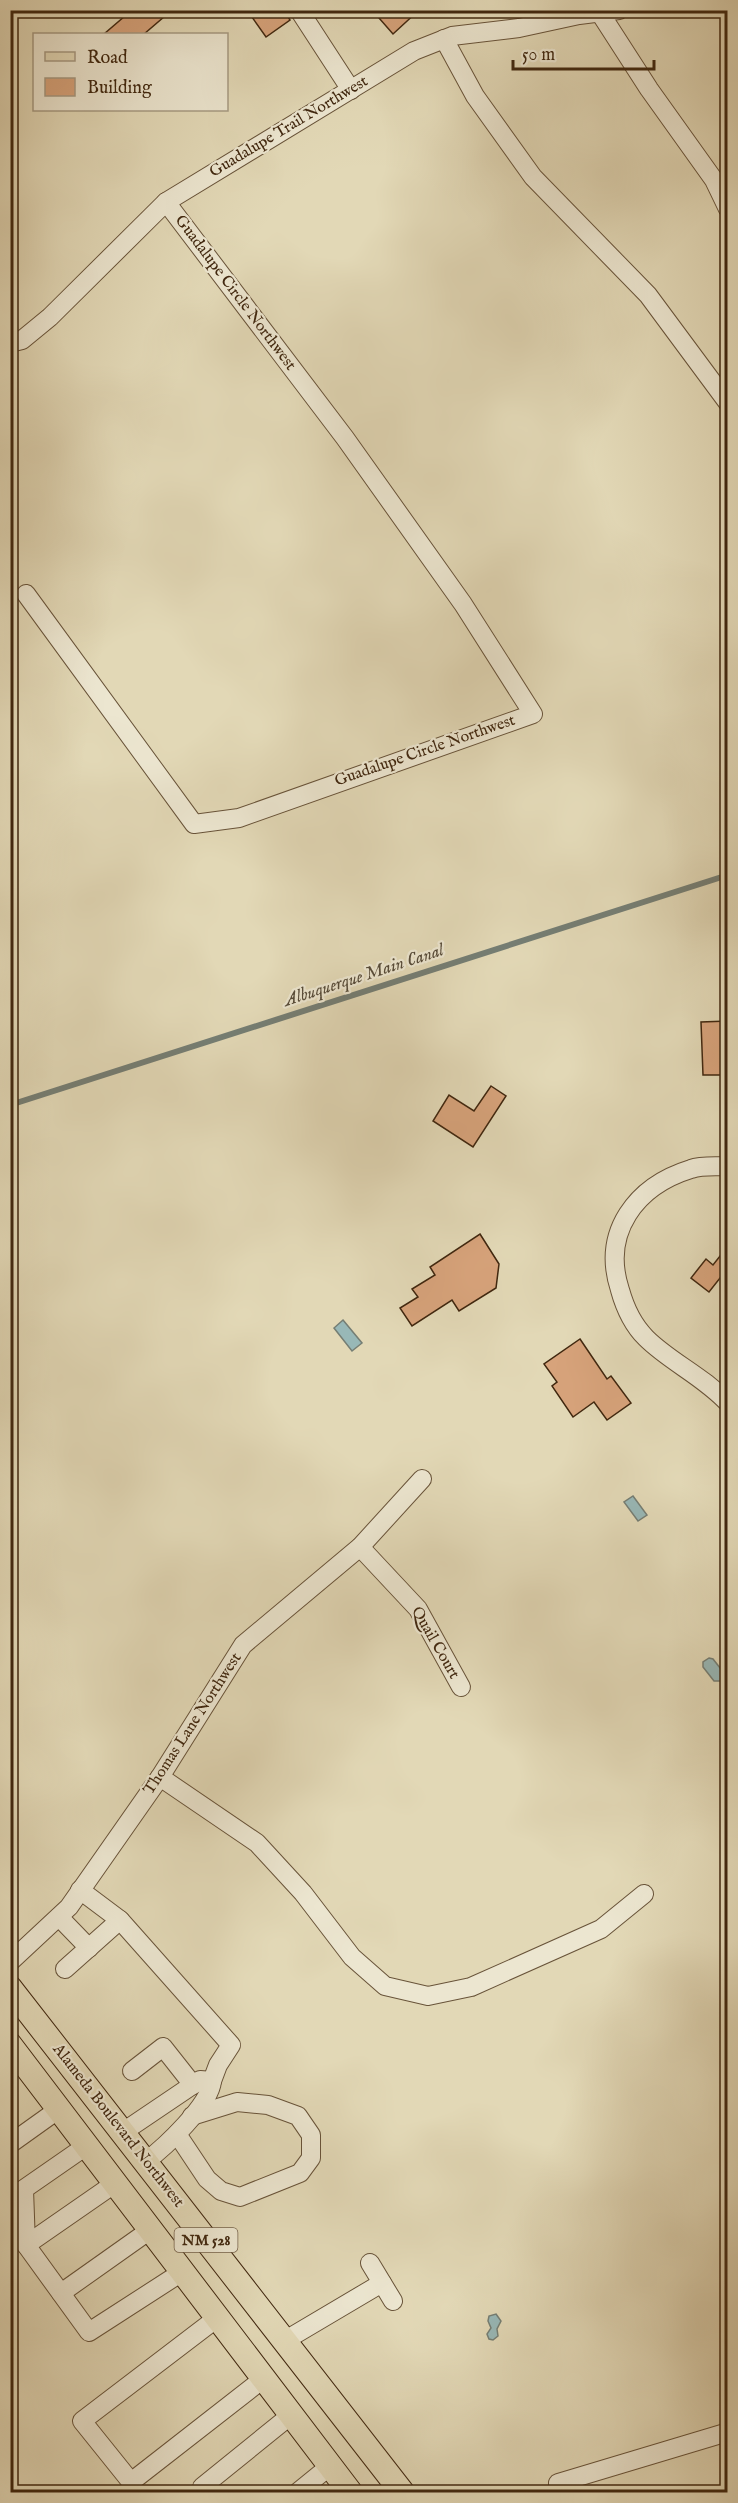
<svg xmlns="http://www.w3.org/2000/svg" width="738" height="2503" viewBox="0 0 738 2503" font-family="'IM FELL English',serif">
<rect width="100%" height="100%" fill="#e2d8b6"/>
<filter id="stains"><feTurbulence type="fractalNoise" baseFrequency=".00333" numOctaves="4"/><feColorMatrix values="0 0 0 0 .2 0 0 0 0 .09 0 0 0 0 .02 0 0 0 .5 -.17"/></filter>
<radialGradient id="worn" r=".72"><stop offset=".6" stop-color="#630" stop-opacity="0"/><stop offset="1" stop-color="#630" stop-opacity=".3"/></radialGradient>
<g fill="#98b8b7" stroke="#757e74" stroke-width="1.5">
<path d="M 343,1320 L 362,1343 L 352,1351 L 334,1328 Z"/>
<path d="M 633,1496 L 647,1515 L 638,1521 L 624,1502 Z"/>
<path d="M 709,1658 L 713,1659 L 724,1673 L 722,1681 L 714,1681 L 703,1667 L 703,1662 Z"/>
<path d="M 496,2314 L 501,2321 L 497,2329 L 498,2336 L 493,2340 L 489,2339 L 487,2334 L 491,2328 L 488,2321 L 489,2316 Z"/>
</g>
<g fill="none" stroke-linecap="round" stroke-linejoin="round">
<g stroke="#757e74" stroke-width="6">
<path d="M 10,1105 L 728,875"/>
<path d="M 717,2492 L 728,2485"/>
</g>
</g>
<g fill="#d7a37b" stroke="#40270f" stroke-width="1.5">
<path d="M 132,10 L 172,10 L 144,34 L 104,34 Z"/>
<path d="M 247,10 L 284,10 L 290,20 L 266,37 Z"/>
<path d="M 372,10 L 419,10 L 393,34 Z"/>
<path d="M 728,1021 L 728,1071 L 723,1071 L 723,1075 L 703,1075 L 701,1022 Z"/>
<path d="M 491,1086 L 506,1096 L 473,1147 L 433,1121 L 449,1095 L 474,1111 Z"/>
<path d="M 480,1234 L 499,1264 L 496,1288 L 459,1311 L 452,1300 L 412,1326 L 400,1308 L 418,1297 L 412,1289 L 435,1275 L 430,1267 Z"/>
<path d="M 728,1246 L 728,1284 L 720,1278 L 709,1292 L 691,1278 L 706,1259 L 713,1265 Z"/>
<path d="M 580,1339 L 607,1379 L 611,1376 L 631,1403 L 607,1420 L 594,1402 L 573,1417 L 552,1386 L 557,1382 L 544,1364 Z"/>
</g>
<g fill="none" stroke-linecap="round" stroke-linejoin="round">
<defs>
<g id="minor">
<path d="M 299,10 L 351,90"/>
<path d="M 600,13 L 649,89 L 714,180 L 728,209"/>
<path d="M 444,39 L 475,96 L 533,177 L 648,295 L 728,403"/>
<path d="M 10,343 L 22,340 L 50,317 L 166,202 L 414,51 L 452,36 L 519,28 L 579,15 L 619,10"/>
<path d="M 26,594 L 194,824 L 239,818 L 533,714 L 463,604 L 345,438 L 166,202"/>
<path d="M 728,1166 C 716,1167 702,1165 691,1169 C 636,1186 601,1232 620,1290 C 625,1308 633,1325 646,1338 C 670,1362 703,1376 728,1403"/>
<path d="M 360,1547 L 418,1609 L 461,1687"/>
<path d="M 160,1777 L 257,1843 L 303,1893 L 352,1957 L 385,1986 L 428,1996 L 471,1987 L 601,1929 L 644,1894"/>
<path d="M 80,1890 L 120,1920"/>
<path d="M 59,1917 L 89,1948"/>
<path d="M 10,1962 L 69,1907 L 160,1777 L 243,1645 L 360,1547 L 422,1479"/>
<path d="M 65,1969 L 120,1920 L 231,2045 L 218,2065 L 212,2081"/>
<path d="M 132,2071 L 163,2047 L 193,2085"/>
<path d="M 123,2132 L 200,2080 L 212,2081 C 210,2105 165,2147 145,2162"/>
<path d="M 177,2134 L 207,2179 L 221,2191 L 240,2197 L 300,2173 L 311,2158 L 311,2135 L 298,2116 L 268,2105 L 237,2102 L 192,2116"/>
<path d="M 10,2144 L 59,2109"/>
<path d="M 86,2146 L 24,2189 L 26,2245 L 89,2332 L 182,2272"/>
<path d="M 26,2245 L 114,2184"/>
<path d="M 370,2263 L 393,2301"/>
<path d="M 61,2293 L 150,2230"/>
<path d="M 217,2318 L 82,2421 L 131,2482 L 263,2379"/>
<path d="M 284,2341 L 382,2283"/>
<path d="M 558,2483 L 728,2432"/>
<path d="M 202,2487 L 291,2415"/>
<path d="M 298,2492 L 330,2466"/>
</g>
<g id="major">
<path d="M 10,1988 L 402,2492"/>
<path d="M 10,2045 L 350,2492"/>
</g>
</defs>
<use href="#minor" stroke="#685339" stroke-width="20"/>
<use href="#major" stroke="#40270f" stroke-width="26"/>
<use href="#minor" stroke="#ece6d0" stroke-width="18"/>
<use href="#major" stroke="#e2d8b6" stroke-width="24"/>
</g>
<g text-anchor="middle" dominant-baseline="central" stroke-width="4.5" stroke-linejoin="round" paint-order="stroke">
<rect fill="#ece6d0" stroke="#746049" stroke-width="1.5" x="174.5" y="2228" width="63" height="24" rx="4.5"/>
<g font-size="15" font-weight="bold" fill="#40270f">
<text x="206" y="2240">NM 528</text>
</g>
<g font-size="16" fill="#40270f" stroke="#ece6d0">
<text transform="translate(289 127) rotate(-31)">Guadalupe Trail Northwest</text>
<text transform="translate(235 293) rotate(53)">Guadalupe Circle Northwest</text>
<text transform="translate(425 751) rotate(-19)">Guadalupe Circle Northwest</text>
<text transform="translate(435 1643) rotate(60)">Quail Court</text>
<text transform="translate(193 1724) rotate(-57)">Thomas Lane Northwest</text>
<text transform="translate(118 2126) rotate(52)">Alameda Boulevard Northwest</text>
</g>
<g font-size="18" font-style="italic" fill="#564b39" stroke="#ece6d0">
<text transform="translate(364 976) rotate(-18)">Albuquerque Main Canal</text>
</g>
</g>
<rect width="738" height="2503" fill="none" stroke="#e2d8b6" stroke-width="36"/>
<rect x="12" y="12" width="714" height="2479" fill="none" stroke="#40270f" stroke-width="3"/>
<rect x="18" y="18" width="702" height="2467" fill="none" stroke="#40270f" stroke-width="1.5"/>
<rect x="33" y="33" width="195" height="78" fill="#ece6d0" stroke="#a79a83" stroke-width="1.5"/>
<rect x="45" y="52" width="30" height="9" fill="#e2d8b6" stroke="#a79a83" stroke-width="1.5"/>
<text x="87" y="63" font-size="18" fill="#40270f">Road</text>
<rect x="45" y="78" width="30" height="18" fill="#d7a37b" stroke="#a79a83" stroke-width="1.5"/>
<text x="87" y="93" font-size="18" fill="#40270f">Building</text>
<path d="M513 60v9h141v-9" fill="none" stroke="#40270f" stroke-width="3"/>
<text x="522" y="60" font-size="18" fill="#40270f" stroke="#ece6d0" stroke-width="4.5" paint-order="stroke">50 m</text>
<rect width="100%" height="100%" filter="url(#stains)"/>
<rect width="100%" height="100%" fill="url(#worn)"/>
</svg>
